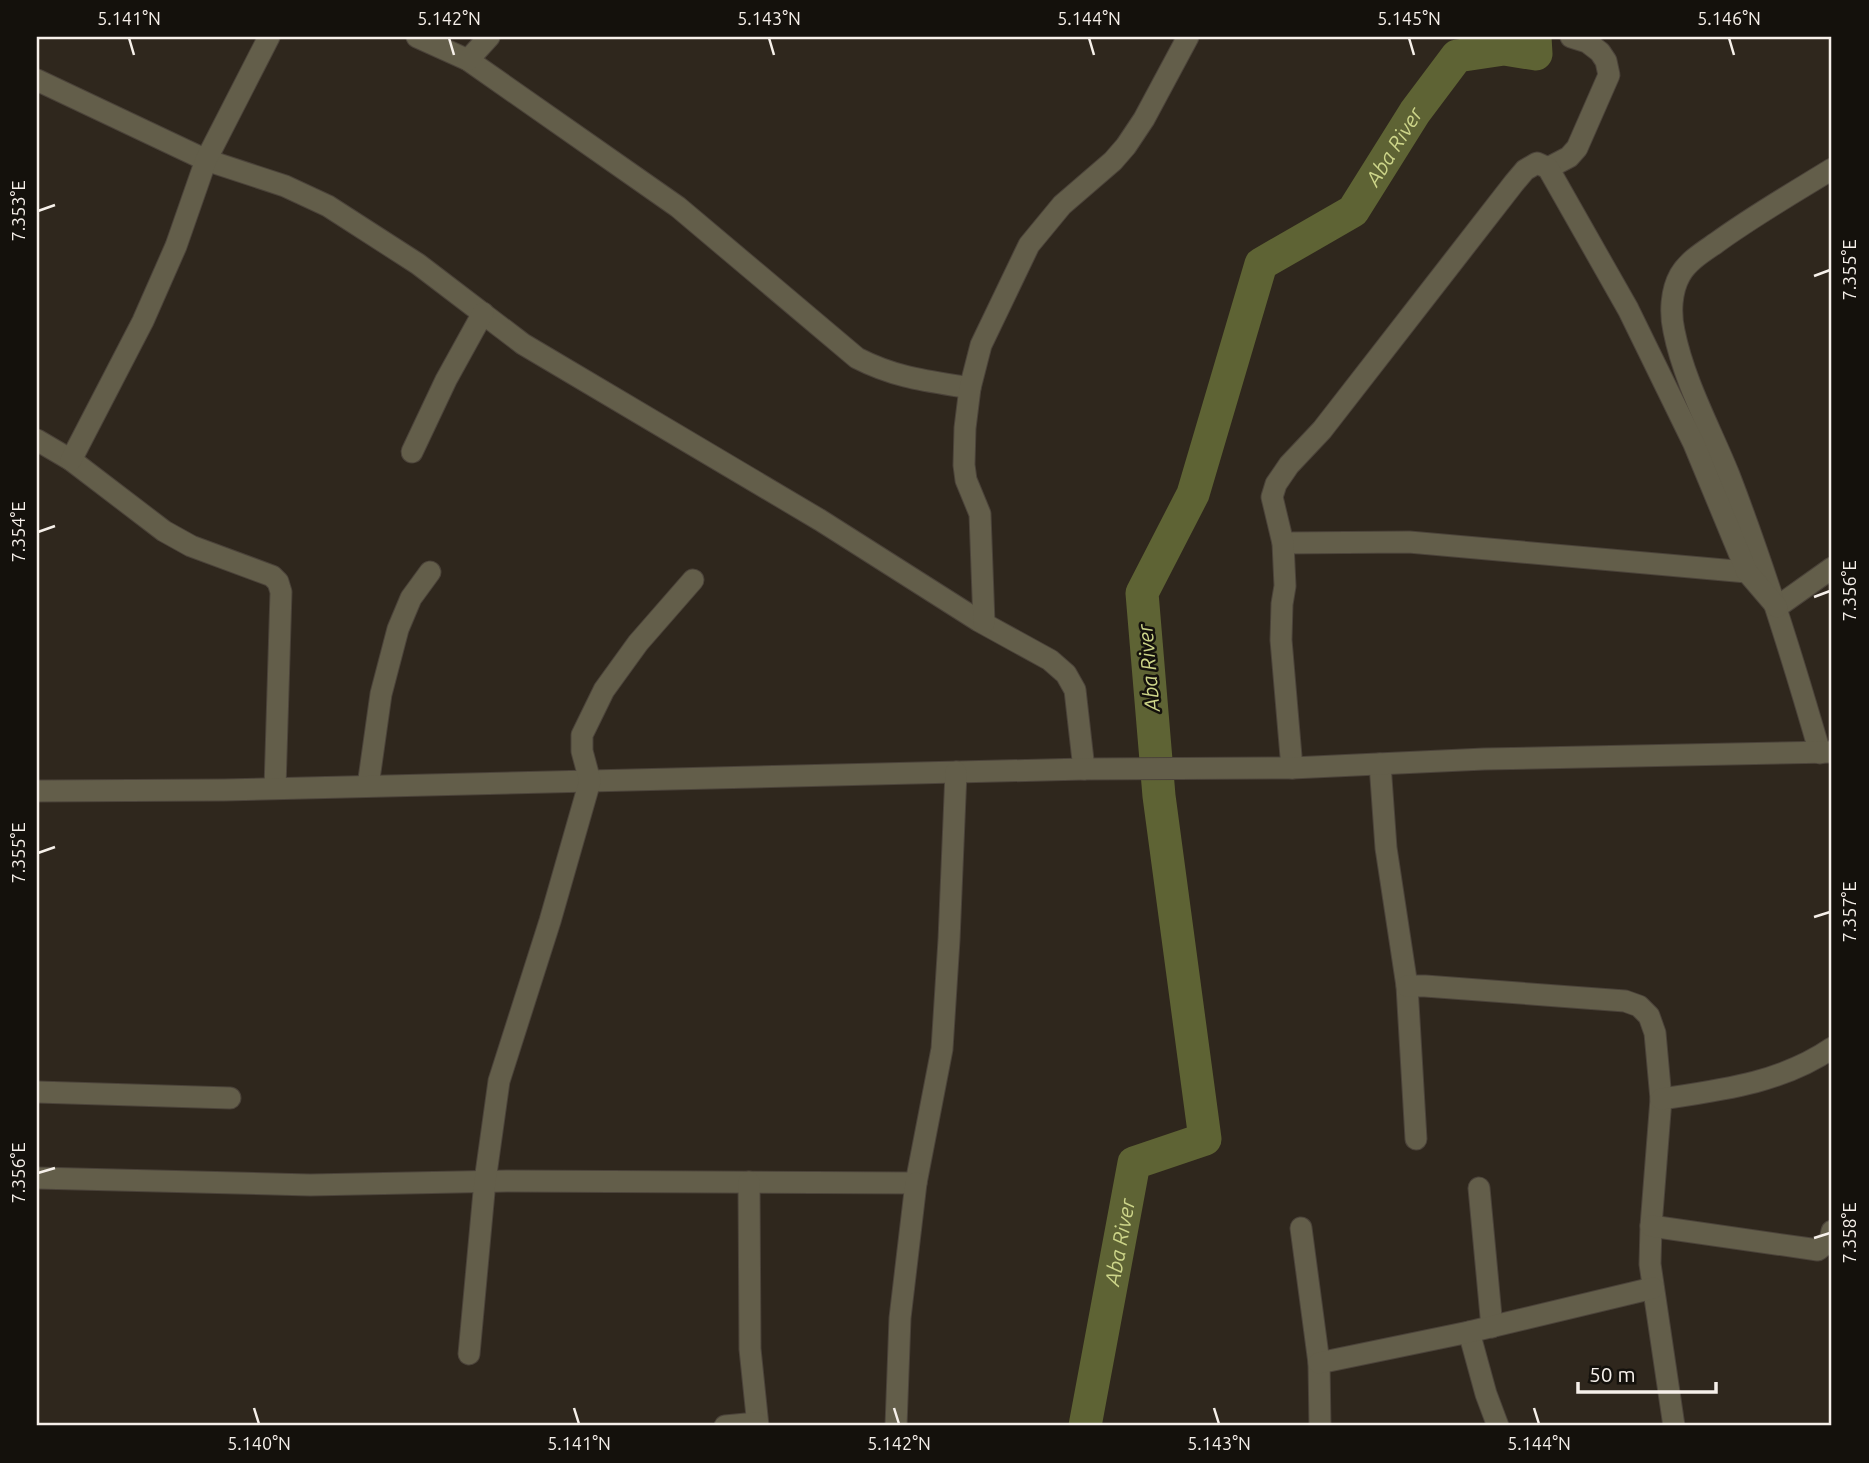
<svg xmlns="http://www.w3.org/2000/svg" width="1869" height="1463" viewBox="0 0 1869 1463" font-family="Ubuntu,sans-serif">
<rect width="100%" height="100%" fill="#2f271d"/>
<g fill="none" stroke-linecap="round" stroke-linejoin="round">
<path stroke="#5e6334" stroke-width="33" id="s1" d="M 1085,1426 L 1134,1163 L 1205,1139 L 1159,796 L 1142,593 L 1193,494 L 1261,264 L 1353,211 L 1415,112 L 1457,56 L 1504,49 L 1536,54 L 1535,37"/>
<defs>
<g id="minor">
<path d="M 417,37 L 468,60 L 678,207 L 857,358 C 896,378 928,381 970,388"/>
<path d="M 468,60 L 489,37"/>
<path d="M 37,80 L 206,160 L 285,186 L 328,206 L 418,264 L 523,344 L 820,520 L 979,621 L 1050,660 L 1066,674 L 1075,690 L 1084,769"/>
<path d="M 1548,168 L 1569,157 L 1577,148 L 1609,75 L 1606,61 L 1600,52 L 1587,42 L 1571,37"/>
<path d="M 37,440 L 71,460 L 164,531 L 191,546 L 272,576 L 278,582 L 281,592 L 275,788"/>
<path d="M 412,452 L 446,380 L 483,313"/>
<path d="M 71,460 L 143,321 L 176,246 L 206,160 L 269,37"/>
<path d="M 1283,543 L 1409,542 L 1747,572"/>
<path d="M 1777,607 L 1832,568"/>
<path d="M 984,623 L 980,514 L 966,480 L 964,465 L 965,428 L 970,388 L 981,345 L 1029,245 L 1062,205 L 1113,161 L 1126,146 L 1144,119 L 1188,37"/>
<path d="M 1820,753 C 1793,659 1764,566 1729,475 C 1710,428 1684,381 1674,331 C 1670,313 1671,291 1680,275 C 1688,261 1703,252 1716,243 C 1753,216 1793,193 1832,169"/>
<path d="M 1380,764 L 1386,848 L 1407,986 L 1416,1139"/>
<path d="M 1292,768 L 1281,640 L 1282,604 L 1285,586 L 1283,543 L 1272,497 L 1276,484 L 1289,465 L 1322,430 L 1514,183 L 1525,170 L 1537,163 L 1548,168 L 1628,309 L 1694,444 L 1747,572 L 1777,607"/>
<path d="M 368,786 L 381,694 L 398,629 L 411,598 L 430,572"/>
<path d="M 37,791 L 224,790 L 1084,769 L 1292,768 L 1484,759 L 1832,752"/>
<path d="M 1407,986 L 1425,986 L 1625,1001 L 1639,1006 L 1649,1016 L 1655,1033 L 1661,1099 L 1651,1226 L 1650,1264 L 1674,1426"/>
<path d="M 37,1092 L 230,1098"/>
<path d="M 1661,1099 C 1721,1090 1781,1083 1832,1048"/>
<path d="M 37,1178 L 310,1185 L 507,1181 L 916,1183 L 942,1049 L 949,940 L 956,772"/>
<path d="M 749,1182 L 750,1349 L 758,1426"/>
<path d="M 1479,1188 L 1492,1327"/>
<path d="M 1651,1226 L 1818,1250 L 1830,1240 L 1832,1231"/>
<path d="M 1301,1228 L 1319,1363 L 1320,1426"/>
<path d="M 1469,1332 L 1486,1394 L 1498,1426"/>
<path d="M 469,1354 L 485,1181 L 499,1081 L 550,921 L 590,781 L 582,751 L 582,735 L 604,690 L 638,643 L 693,580"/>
<path d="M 1319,1363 L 1469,1332 L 1653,1288"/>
<path d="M 725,1426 L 757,1423"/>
<path d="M 896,1426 L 900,1318 L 916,1183"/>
</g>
</defs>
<use href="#minor" stroke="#4b433a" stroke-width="23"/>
<use href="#minor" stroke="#635e4a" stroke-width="21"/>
</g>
<path fill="none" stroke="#f6f0ea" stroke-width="2.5" d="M 129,38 L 134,55M 449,38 L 454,55M 769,38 L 774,55M 1089,38 L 1094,55M 1409,38 L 1414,55M 1729,38 L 1734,55M 38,211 L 55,205M 1814,276 L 1830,270M 38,532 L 55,526M 1814,597 L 1830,591M 38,853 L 55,847M 1814,917 L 1830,912M 38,1173 L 55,1168M 1814,1238 L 1830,1233M 254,1408 L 259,1424M 574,1408 L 579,1424M 894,1408 L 899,1424M 1214,1408 L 1219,1424M 1534,1408 L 1539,1424"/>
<g text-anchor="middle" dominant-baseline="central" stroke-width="5" stroke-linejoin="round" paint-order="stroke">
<g font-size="21" font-style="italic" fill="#cdd589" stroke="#14110c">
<text stroke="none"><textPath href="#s1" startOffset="1426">Aba River</textPath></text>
<text transform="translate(1148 668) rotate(-95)">Aba River</text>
<text stroke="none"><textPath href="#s1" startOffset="187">Aba River</textPath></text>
</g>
</g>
<rect width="1869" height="1463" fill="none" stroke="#14110c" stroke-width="77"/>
<path d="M1578 1382v10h138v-10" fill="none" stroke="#f6f0ea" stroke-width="3.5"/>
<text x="1589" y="1382" font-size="21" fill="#f6f0ea" stroke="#14110c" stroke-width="5" paint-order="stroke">50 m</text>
<rect x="38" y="38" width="1792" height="1386" fill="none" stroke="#f6f0ea" stroke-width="2.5"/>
<g font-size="18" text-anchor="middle" fill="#f6f0ea">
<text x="129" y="25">5.141°N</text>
<text x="449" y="25">5.142°N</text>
<text x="769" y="25">5.143°N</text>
<text x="1089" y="25">5.144°N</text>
<text x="1409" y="25">5.145°N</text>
<text x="1729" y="25">5.146°N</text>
<text transform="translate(19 211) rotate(-90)" y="6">7.353°E</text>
<text transform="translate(1850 270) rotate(-90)" y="6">7.355°E</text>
<text transform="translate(19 532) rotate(-90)" y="6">7.354°E</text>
<text transform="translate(1850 591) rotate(-90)" y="6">7.356°E</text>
<text transform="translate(19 853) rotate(-90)" y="6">7.355°E</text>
<text transform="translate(1850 912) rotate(-90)" y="6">7.357°E</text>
<text transform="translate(19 1173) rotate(-90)" y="6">7.356°E</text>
<text transform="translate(1850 1233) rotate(-90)" y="6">7.358°E</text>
<text x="259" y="1450">5.140°N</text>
<text x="579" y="1450">5.141°N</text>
<text x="899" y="1450">5.142°N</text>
<text x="1219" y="1450">5.143°N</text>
<text x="1539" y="1450">5.144°N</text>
</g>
</svg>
